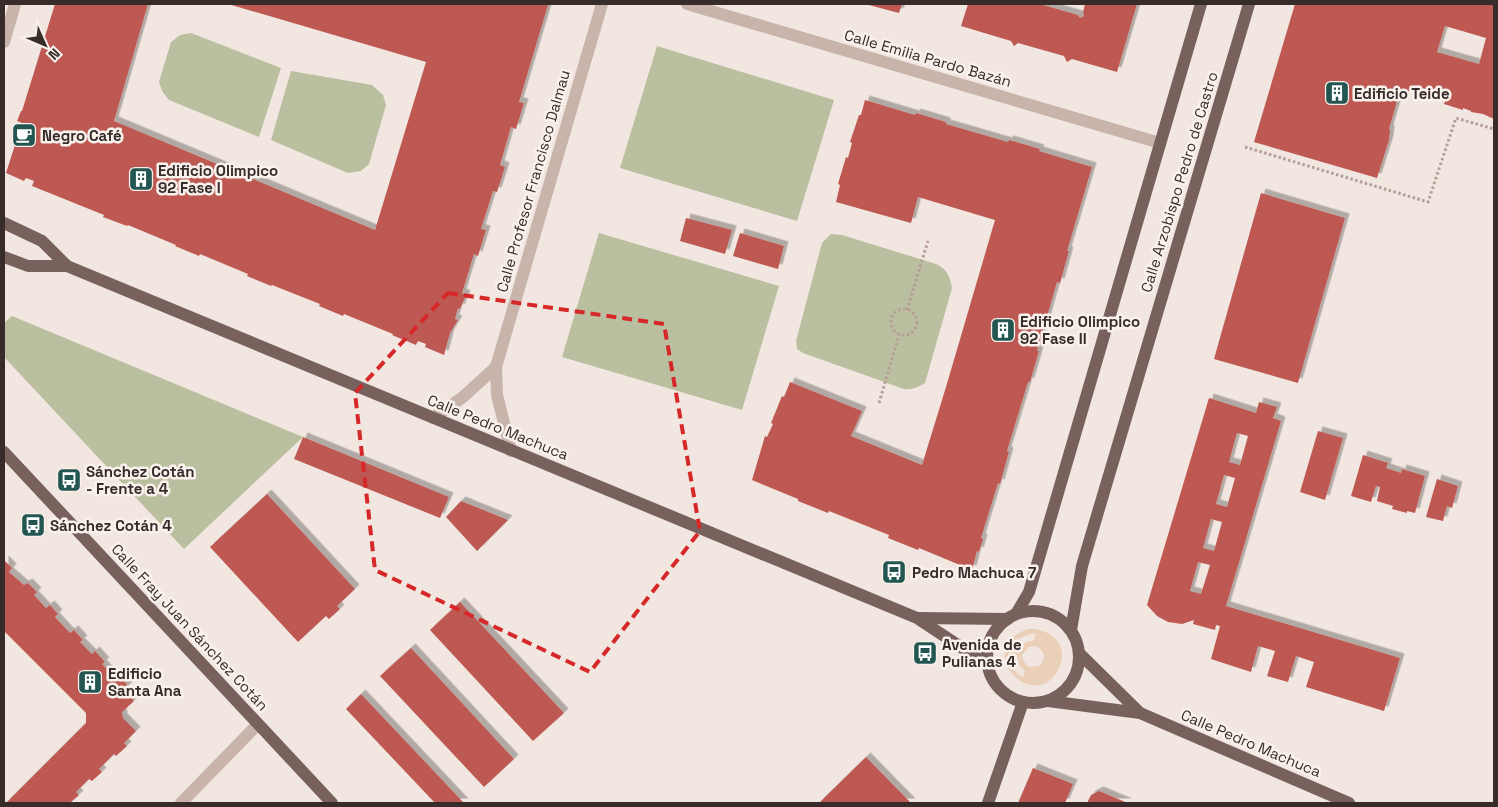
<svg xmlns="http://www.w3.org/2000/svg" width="1498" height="807" viewBox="0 0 1498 807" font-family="'Space Grotesk',sans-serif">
<defs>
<filter id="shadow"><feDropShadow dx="4.5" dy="-4.5" stdDeviation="0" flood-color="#0004"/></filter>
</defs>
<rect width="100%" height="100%" fill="#f1e6e0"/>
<g fill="#babfa0">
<path d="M 191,33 L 281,68 L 259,137 L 169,100 L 162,91 L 159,82 L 171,42 L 180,35 Z"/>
<path d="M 657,46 L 834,100 L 797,221 L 620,168 Z"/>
<path d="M 291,71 L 372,85 L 383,95 L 386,105 L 369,164 L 361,171 L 348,173 L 271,140 Z"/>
<path d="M 599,233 L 779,286 L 742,410 L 562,357 Z"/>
<path d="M 831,234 L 842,235 L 936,264 C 947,269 950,277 952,288 L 925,383 C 918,387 912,390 904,389 L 803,353 L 797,349 L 796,341 L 822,243 Z"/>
<path d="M 12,316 L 303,437 L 184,549 L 4,357 L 4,323 Z"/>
</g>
<path fill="#ead0b9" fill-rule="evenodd" d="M 1028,629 C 1050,628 1070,644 1059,668 C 1036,717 970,650 1028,629 ZM 1031,634 L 1036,634 L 1034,640 L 1026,642 L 1019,649 L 1013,646 L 1020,638 ZM 1035,646 C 1045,650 1047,658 1039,666 L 1029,667 L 1024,662 L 1022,655 L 1029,647 ZM 1010,654 L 1017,656 L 1019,665 L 1025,671 L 1023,677 C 1014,673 1010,664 1010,654 Z"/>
<g fill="#bd5952" fill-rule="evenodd" filter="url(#shadow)">
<path d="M 55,4 L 148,4 L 114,121 L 375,230 L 426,62 L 228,4 L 548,5 L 519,102 L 524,103 L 516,129 L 511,127 L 500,165 L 505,167 L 497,192 L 493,191 L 481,229 L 486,230 L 478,256 L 474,254 L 462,293 L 466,295 L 460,309 L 458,308 L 455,319 L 458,320 L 450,333 L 444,355 L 425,347 L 426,344 L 418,341 L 416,345 L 392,335 L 393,334 L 344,314 L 343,316 L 319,306 L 320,304 L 272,285 L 271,286 L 247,276 L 248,274 L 200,254 L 199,256 L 175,246 L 176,245 L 128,225 L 127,226 L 103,217 L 104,215 L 32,186 L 34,181 L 26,178 L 24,181 L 6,173 L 22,123 L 17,121 L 21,111 L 22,111 Z"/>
<path d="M 865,4 L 902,4 L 899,13 Z"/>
<path d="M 968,4 L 1040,4 L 1078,15 L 1080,18 L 1084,16 L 1083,12 L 1085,4 L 1137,4 L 1117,72 L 1072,59 L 1067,62 L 1064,56 L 1018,43 L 1014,46 L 1011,41 L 961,26 Z"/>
<path d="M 1295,4 L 1494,4 L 1494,119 L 1483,114 L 1471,112 L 1471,111 L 1463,108 L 1463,110 L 1444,104 L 1446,98 L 1414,89 L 1398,98 L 1389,129 L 1390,130 L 1389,140 L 1377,178 L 1254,142 ZM 1445,26 L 1486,38 L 1479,64 L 1437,52 Z"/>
<path d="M 865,100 L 915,115 L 916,113 L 946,122 L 946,124 L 1008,142 L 1009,140 L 1040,149 L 1039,151 L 1092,167 L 1067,251 L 1069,251 L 1060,283 L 1057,282 L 1037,351 L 1039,351 L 1030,382 L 1028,382 L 1007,451 L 1009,452 L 1000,484 L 998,483 L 981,538 L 983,539 L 979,552 L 977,551 L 972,570 L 919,548 L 918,550 L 888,538 L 889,535 L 829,511 L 828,513 L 798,501 L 798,499 L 752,480 L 765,436 L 767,437 L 773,424 L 771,423 L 782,396 L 784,397 L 790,382 L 862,411 L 851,436 L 922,465 L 946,387 L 995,220 L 918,197 L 911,223 L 836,202 L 840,185 L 838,184 L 846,157 L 848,158 L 852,143 L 850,142 L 859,115 L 861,115 Z"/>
<path d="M 1261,193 L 1345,218 L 1298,383 L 1214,359 Z"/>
<path d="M 686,218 L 732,230 L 725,254 L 680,241 Z"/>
<path d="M 740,233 L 784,246 L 778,269 L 733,256 Z"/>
<path d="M 1209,398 L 1256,413 L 1259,402 L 1277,407 L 1273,418 L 1281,421 L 1226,606 L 1400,658 L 1384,711 L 1306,687 L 1314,662 L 1296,656 L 1288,682 L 1267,676 L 1275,651 L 1258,646 L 1251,672 L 1211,659 L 1220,626 L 1216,625 L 1215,630 L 1193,624 L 1194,620 L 1182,624 L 1168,622 L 1157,616 L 1147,605 ZM 1237,433 L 1248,436 L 1240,465 L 1229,462 ZM 1224,475 L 1235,478 L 1227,507 L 1216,504 ZM 1211,519 L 1222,522 L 1214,551 L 1203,548 ZM 1198,562 L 1210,565 L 1201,594 L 1190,591 Z"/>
<path d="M 1318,431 L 1343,438 L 1325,500 L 1300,492 Z"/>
<path d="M 303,437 L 449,497 L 440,518 L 294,459 Z"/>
<path d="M 1363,455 L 1388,463 L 1386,468 L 1401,473 L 1402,469 L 1425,476 L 1415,513 L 1407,511 L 1407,513 L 1392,509 L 1393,506 L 1377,501 L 1380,487 L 1376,486 L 1371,502 L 1351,496 Z"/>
<path d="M 1437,479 L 1458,486 L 1452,508 L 1447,506 L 1443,521 L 1426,517 Z"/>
<path d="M 267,494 L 355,589 L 337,606 L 340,609 L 329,619 L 326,616 L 298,642 L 210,547 Z"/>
<path d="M 461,501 L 508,520 L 477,551 L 446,517 Z"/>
<path d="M 4,560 L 12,568 L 9,572 L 24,585 L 28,583 L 37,592 L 34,595 L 46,608 L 50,605 L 58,614 L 55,617 L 70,633 L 74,630 L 83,640 L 80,642 L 92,654 L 95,651 L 105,662 L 102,664 L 116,678 L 119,675 L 128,686 L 124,690 L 134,701 L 122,712 L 123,718 L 136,731 L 124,743 L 127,746 L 116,756 L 114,754 L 99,769 L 102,772 L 92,781 L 89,779 L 76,792 L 79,795 L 70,803 L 6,803 L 86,723 L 86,713 L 4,631 Z"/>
<path d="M 460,602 L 564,713 L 533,741 L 430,630 Z"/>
<path d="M 411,648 L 514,759 L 484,787 L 380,676 Z"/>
<path d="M 361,694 L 464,803 L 435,803 L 346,709 Z"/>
<path d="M 866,757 L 911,803 L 819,803 Z"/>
<path d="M 1033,768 L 1073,784 L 1065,803 L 1018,803 Z"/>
<path d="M 1099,791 L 1118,799 L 1128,803 L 1087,803 L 1091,795 Z"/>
</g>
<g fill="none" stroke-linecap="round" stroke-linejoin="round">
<g stroke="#b49e96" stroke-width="3" stroke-dasharray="2.5 2.5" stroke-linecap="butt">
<path d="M 1245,147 L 1428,202 L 1456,118 L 1494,129"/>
<circle cx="904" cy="322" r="13"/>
<path d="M 907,310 L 928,241"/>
<path d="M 879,403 L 899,335"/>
</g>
<g stroke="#c9b4ac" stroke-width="12">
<path d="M 687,4 L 1160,143"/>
<path d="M 4,42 L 15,4"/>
<path d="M 433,418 L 463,397 L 496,367"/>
<path d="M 511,451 L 497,395 L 496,367 L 602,4"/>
<path d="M 181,803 L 258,724"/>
</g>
<g stroke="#78615d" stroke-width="12">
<path d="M 4,223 L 42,241 L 67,266 L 917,618 L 988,665"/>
<path d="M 4,257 L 28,266 L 67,266"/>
<path d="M 4,452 L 332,803"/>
<circle cx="1033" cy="657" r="46"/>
<path d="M 1016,614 L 1029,592 L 1201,4"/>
<path d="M 918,618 L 1008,619"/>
<path d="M 1071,630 L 1082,566 L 1249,4"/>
<path d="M 1079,653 L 1140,713"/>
<path d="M 1048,701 L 1140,713 L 1349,803"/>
<path d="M 988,803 L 1023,702"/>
</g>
</g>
<path fill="none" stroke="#d62828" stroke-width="4" stroke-dasharray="10 6" stroke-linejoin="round" d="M 448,293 L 664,324 L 700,531 L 590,672 L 375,570 L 355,393 Z"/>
<defs>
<symbol id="building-square" viewBox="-11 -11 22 22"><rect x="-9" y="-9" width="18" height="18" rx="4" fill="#235650" stroke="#f9f1ec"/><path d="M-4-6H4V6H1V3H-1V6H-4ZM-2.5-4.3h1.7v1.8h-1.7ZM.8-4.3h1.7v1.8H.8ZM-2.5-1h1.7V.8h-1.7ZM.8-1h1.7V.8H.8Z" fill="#fff"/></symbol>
<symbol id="cafe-square" viewBox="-11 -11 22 22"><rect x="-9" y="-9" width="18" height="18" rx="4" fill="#235650" stroke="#f9f1ec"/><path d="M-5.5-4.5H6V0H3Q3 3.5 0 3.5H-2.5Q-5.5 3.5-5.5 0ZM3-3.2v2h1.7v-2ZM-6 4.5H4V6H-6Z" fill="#fff"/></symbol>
<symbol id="bus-square" viewBox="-11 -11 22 22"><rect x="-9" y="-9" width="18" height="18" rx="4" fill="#235650" stroke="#f9f1ec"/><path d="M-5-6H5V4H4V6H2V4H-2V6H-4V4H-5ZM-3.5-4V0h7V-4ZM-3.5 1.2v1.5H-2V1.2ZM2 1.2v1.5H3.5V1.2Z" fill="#fff"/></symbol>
</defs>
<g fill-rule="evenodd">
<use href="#building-square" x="1323" y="79" width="28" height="28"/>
<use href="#cafe-square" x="10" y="121" width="28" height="28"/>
<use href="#building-square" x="127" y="165" width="28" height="28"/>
<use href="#building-square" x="989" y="316" width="28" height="28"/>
<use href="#bus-square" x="55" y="466" width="28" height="28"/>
<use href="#bus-square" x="19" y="511" width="28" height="28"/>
<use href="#bus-square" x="880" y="558" width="28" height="28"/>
<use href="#bus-square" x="911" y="639" width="28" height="28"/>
<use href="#building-square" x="76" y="668" width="28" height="28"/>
</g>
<g text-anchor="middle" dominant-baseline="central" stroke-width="5" stroke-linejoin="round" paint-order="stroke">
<g font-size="15" fill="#372c2a" stroke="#f9f1ec">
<text transform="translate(928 58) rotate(16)">Calle Emilia Pardo Bazán</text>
<text transform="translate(533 181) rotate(-74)">Calle Profesor Francisco Dalmau</text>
<text transform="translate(1179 182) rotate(-73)">Calle Arzobispo Pedro de Castro</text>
<text transform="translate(498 427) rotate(22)">Calle Pedro Machuca</text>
<text transform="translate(190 627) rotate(47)">Calle Fray Juan Sánchez Cotán</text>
<text transform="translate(1251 743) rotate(23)">Calle Pedro Machuca</text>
</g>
<g font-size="15" font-weight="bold" fill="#372c2a" stroke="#f9f1ec" text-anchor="start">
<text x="1354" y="93">Edificio Teide</text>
<text x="42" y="135">Negro Café</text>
<text x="158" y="170">Edificio Olimpico<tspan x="158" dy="17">92 Fase I</tspan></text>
<text x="1020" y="321">Edificio Olimpico<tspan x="1020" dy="17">92 Fase II</tspan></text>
<text x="86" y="471">Sánchez Cotán<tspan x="86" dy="17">- Frente a 4</tspan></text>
<text x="50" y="525">Sánchez Cotán 4</text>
<text x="912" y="572">Pedro Machuca 7</text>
<text x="942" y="644">Avenida de<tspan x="942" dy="17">Pulianas 4</tspan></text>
<text x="108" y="673">Edificio<tspan x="108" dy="17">Santa Ana</tspan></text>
</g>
</g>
<rect width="1498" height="807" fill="none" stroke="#372c2a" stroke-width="10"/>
<g transform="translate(45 45) rotate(135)" stroke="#f9f1ec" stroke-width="4" paint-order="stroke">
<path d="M0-4L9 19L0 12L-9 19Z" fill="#372c2a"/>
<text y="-8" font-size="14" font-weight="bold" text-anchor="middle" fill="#372c2a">N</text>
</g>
</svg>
